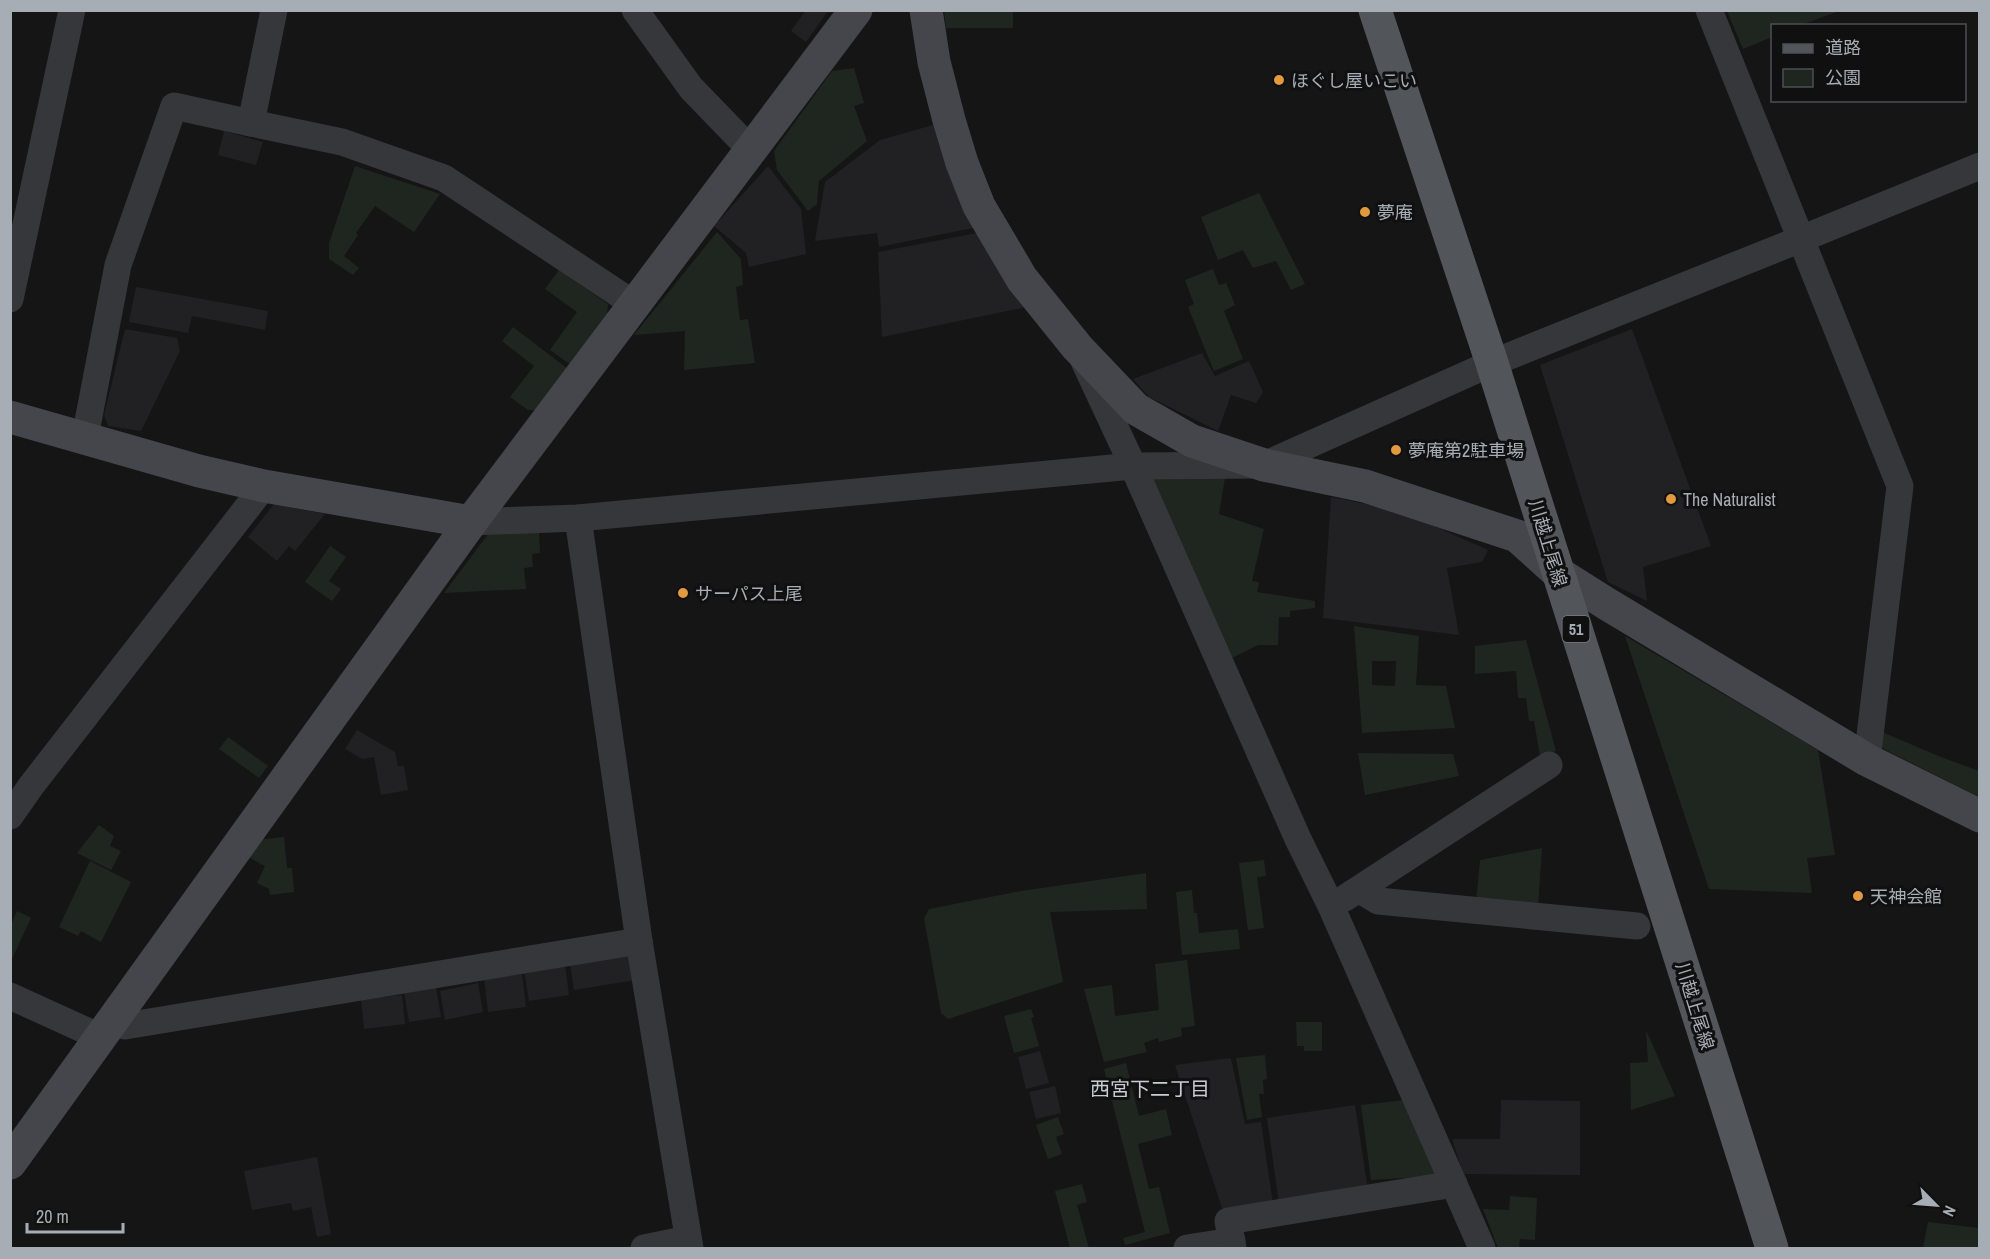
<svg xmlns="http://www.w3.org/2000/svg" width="1990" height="1259" viewBox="0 0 1990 1259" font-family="'Archivo Narrow','Noto Sans JP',sans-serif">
<rect width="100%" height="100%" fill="#151516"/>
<g fill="#212123">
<path d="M 805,11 L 828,11 L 806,42 L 791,31 Z"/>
<path d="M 933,125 L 973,228 L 879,247 L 877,233 L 815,241 L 825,182 L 880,140 Z"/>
<path d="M 224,131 L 263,142 L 256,165 L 218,155 Z"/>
<path d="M 768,166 L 801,209 L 806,254 L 749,267 L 746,253 L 714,226 Z"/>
<path d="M 977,233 L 1027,307 L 882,337 L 878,252 Z"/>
<path d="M 136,287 L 268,311 L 265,330 L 192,316 L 188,333 L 129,322 Z"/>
<path d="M 125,329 L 177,338 L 180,351 L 141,431 L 108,426 L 104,415 Z"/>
<path d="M 1632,329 L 1711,546 L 1643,567 L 1647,601 L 1608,582 L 1540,365 Z"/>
<path d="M 1202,353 L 1215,376 L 1249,361 L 1263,392 L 1256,403 L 1231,395 L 1218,431 L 1149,397 L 1133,379 Z"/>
<path d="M 1331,497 L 1401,511 L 1488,550 L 1482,562 L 1447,568 L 1459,635 L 1323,618 Z"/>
<path d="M 274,504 L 325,514 L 295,551 L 289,546 L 277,561 L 248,537 Z"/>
<path d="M 357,730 L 395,752 L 398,766 L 404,766 L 408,790 L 381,795 L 374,757 L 362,759 L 345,749 Z"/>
<path d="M 632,953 L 636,980 L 574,990 L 570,962 Z"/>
<path d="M 565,964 L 569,995 L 529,1001 L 524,970 Z"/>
<path d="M 522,974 L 526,1007 L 488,1012 L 484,978 Z"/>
<path d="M 478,983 L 483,1012 L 445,1020 L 440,991 Z"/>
<path d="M 436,987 L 441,1017 L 409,1022 L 404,992 Z"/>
<path d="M 402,995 L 405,1024 L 364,1029 L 361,999 Z"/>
<path d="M 1040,1051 L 1049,1083 L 1026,1089 L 1018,1057 Z"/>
<path d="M 1231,1058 L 1245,1124 L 1261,1122 L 1273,1204 L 1229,1211 L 1222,1208 L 1175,1065 Z"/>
<path d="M 1055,1086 L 1061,1113 L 1036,1119 L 1029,1092 Z"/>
<path d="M 1501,1100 L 1580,1101 L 1580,1175 L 1463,1174 L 1452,1139 L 1500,1139 Z"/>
<path d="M 1355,1105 L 1368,1190 L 1279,1204 L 1267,1118 Z"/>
<path d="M 317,1157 L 331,1234 L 317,1237 L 311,1207 L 293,1211 L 291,1203 L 252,1210 L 244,1171 Z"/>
</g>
<g fill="#1f261f" fill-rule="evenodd">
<path d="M 944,11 L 1013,11 L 1013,28 L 946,28 Z"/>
<path d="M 1727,11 L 1839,11 L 1801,25 L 1772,26 L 1772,37 L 1743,49 Z"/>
<path d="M 854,68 L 864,103 L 854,106 L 867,141 L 819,181 L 817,204 L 808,211 L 777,170 L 774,151 L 832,71 Z"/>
<path d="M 355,166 L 440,194 L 414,232 L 375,206 L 356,233 L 358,235 L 344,256 L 359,268 L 353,275 L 329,259 L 329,243 Z"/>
<path d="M 1259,193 L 1305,284 L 1291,290 L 1276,261 L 1253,268 L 1243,250 L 1218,260 L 1201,217 Z"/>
<path d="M 717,232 L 741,259 L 743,285 L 736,287 L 740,320 L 748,319 L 755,363 L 684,370 L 685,331 L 634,335 Z"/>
<path d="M 1213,269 L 1219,285 L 1226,283 L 1235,305 L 1224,311 L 1243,359 L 1214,371 L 1188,307 L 1194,304 L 1185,280 Z"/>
<path d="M 559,270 L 608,304 L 607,314 L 571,365 L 550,350 L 577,312 L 545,289 Z"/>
<path d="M 513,327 L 568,369 L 536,410 L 528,410 L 510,397 L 534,366 L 502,341 Z"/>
<path d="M 1152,477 L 1225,478 L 1219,514 L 1264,529 L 1252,581 L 1259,582 L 1257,592 L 1315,601 L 1315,608 L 1290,611 L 1290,617 L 1279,617 L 1278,645 L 1258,645 L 1230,659 Z"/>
<path d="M 539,531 L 540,553 L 532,554 L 533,567 L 524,568 L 526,589 L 444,593 L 489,533 Z"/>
<path d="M 330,546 L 346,557 L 329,581 L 341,589 L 332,601 L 305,582 Z"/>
<path d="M 1354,626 L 1419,636 L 1416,685 L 1446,686 L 1455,728 L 1362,733 ZM 1372,661 L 1396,661 L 1395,686 L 1372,685 Z"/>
<path d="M 1625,636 L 1818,750 L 1835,855 L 1807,858 L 1812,893 L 1709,889 Z"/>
<path d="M 1526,640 L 1556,751 L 1540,756 L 1534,721 L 1529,721 L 1526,698 L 1518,698 L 1516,671 L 1475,674 L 1475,646 Z"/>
<path d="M 1882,732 L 1941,757 L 1979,771 L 1979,797 L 1878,746 Z"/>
<path d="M 228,737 L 268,766 L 259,778 L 219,749 Z"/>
<path d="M 1358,753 L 1453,754 L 1459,776 L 1365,795 Z"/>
<path d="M 99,825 L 114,836 L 110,846 L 121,851 L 111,870 L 77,853 Z"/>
<path d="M 284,837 L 287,868 L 292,868 L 294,892 L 270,895 L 269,889 L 257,883 L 265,866 L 248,857 L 256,840 Z"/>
<path d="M 1542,848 L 1538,908 L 1476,902 L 1480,860 Z"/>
<path d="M 1264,860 L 1266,876 L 1257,877 L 1264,928 L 1248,930 L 1239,863 Z"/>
<path d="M 90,861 L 131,882 L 101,942 L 81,931 L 78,936 L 59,927 Z"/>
<path d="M 1146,873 L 1147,909 L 1050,912 L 1063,982 L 948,1019 L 941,1013 L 924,918 L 929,909 L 1021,891 Z"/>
<path d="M 1192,890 L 1194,913 L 1197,913 L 1199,933 L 1238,929 L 1240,949 L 1182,955 L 1176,892 Z"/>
<path d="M 17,911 L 31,918 L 11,961 L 11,925 Z"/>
<path d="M 1187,960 L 1195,1026 L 1181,1028 L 1182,1036 L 1159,1042 L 1158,1038 L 1144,1043 L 1147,1052 L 1104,1062 L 1084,989 L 1112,985 L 1115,1016 L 1159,1010 L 1155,964 Z"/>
<path d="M 1031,1009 L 1034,1017 L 1031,1018 L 1039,1046 L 1014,1053 L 1004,1016 Z"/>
<path d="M 1296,1022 L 1322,1022 L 1322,1051 L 1304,1051 L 1304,1046 L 1297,1046 Z"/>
<path d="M 1646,1030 L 1675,1096 L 1631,1110 L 1630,1063 L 1648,1062 Z"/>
<path d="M 1265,1055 L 1267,1079 L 1263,1080 L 1264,1094 L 1259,1094 L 1262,1117 L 1247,1120 L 1236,1058 Z"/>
<path d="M 1126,1063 L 1139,1116 L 1166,1109 L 1172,1135 L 1138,1144 L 1149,1189 L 1159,1187 L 1170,1233 L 1125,1245 L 1123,1238 L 1145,1232 L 1104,1069 Z"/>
<path d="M 1405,1100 L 1437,1176 L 1371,1180 L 1361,1105 Z"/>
<path d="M 1058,1117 L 1064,1134 L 1056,1137 L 1062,1154 L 1048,1159 L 1036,1125 Z"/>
<path d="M 1082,1184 L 1087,1202 L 1077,1205 L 1089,1248 L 1070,1248 L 1055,1191 Z"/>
<path d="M 1510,1196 L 1537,1198 L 1535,1240 L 1520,1239 L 1519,1248 L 1498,1248 L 1483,1209 L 1509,1210 Z"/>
<path d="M 1928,1222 L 1979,1228 L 1979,1248 L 1923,1248 Z"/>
</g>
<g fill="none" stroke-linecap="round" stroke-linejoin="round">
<g stroke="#36373b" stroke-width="27">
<path d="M 274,10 L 251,123 L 342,142 L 444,178 L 634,304"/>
<path d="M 635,10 L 691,88 L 752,151"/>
<path d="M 1709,10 L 1900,486 L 1867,760"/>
<path d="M 10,299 L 72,10"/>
<path d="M 1084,361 L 1133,466 L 1298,839 L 1331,906 L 1482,1248"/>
<path d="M 85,437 L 118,265 L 174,106 L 251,123"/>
<path d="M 578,518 L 639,941 L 690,1248"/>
<path d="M 471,522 L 578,518 L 1133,466 L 1264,465 L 1492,363 L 1801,239 L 1980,166"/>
<path d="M 10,816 L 31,786 L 264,486"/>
<path d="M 1360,890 L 1378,901 L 1637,926"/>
<path d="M 1345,898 L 1549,765"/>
<path d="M 10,996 L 100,1037"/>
<path d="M 112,1019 L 125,1026 L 639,941"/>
<path d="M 644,1248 L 688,1239"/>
<path d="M 1187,1248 L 1232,1241"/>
<path d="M 1233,1248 L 1228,1221 L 1454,1184"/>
</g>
<g stroke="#44464b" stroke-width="33">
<path d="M 926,10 L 934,62 L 949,120 L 962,163 L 979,206 L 1022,279 L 1077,347 L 1136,409 L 1192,441 L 1264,465 L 1365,486 L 1517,536 L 1558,573 L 1607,604 L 1867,760 L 1980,816"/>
<path d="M 10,417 L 199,471 L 264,486 L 471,522"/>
<path d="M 10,1163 L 471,522 L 856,10"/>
</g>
<path stroke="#52555a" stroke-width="33" d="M 1375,10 L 1492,363 L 1772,1248"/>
</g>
<g fill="#e29a40" stroke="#101011" stroke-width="2">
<circle cx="1279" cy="80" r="6"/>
<circle cx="1365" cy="212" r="6"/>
<circle cx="1396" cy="450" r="6"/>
<circle cx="1671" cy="499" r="6"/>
<circle cx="683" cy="593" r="6"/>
<circle cx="1858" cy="896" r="6"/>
</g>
<g text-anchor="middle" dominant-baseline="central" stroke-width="6" stroke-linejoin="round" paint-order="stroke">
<rect fill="#101011" stroke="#7a7e84" stroke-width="1.5" x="1562.5" y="616" width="27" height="26" rx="4.5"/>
<g font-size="16" font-weight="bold" fill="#a7adb5">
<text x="1576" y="629">51</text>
</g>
<g font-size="18" fill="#a7adb5" stroke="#101011" text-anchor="start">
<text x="1291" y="80">ほぐし屋いこい</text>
<text x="1377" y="212">夢庵</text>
<text x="1408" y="450">夢庵第2駐車場</text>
<text x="1683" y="499">The Naturalist</text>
<text x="695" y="593">サーパス上尾</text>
<text x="1870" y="896">天神会館</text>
</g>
<g font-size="18" fill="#a7adb5" stroke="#101011">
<text transform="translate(1548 543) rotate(73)">川越上尾線</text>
<text transform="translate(1695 1006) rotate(73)">川越上尾線</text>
</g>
<g font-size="20" fill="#c8ccd2" stroke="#101011">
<text x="1150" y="1088">西宮下二丁目</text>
</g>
</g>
<rect width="1990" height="1259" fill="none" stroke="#a7adb5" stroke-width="24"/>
<rect x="1771" y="24" width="195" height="78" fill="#101011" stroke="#4c4f53" stroke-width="1.5"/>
<rect x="1783" y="44" width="30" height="9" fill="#52555a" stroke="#4c4f53" stroke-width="1.5"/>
<text x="1825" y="54" font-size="18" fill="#a7adb5">道路</text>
<rect x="1783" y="69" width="30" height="18" fill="#1f261f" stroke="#4c4f53" stroke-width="1.5"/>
<text x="1825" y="84" font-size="18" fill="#a7adb5">公園</text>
<g transform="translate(1936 1205) rotate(115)" stroke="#101011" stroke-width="4.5" paint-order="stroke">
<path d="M0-4.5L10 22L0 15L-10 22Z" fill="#a7adb5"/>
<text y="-9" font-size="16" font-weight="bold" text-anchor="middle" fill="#a7adb5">N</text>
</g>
<path d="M27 1223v9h96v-9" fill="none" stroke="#a7adb5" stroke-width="3"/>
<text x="36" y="1223" font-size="18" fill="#a7adb5" stroke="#101011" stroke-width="4.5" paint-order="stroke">20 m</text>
</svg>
